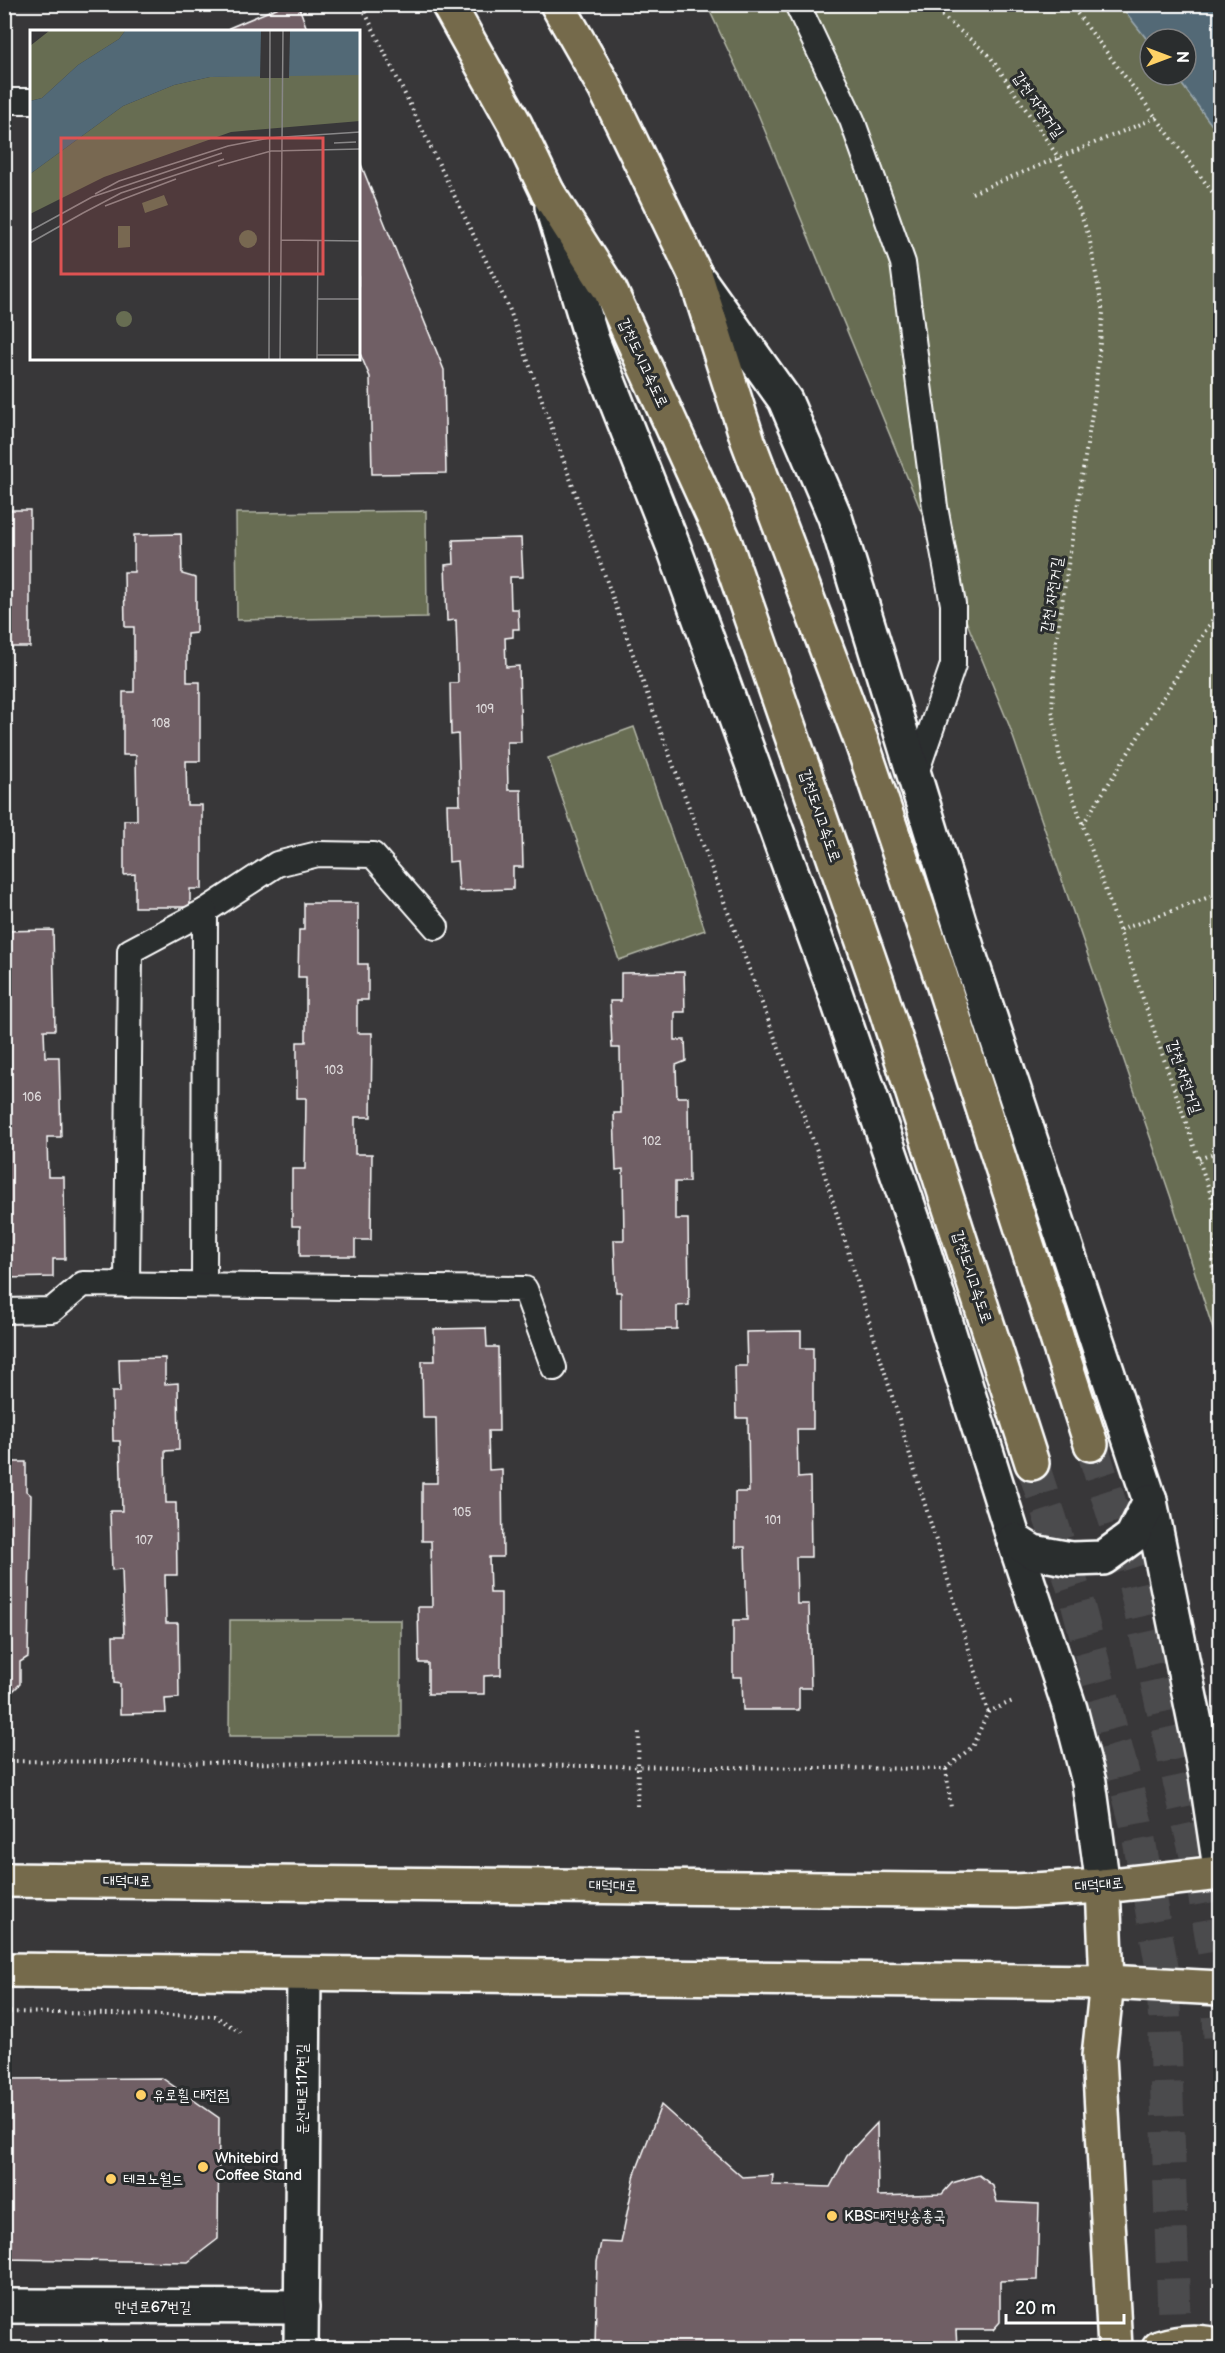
<svg xmlns="http://www.w3.org/2000/svg" width="1225" height="2353" viewBox="0 0 1225 2353" font-family="'Balsamiq Sans','Poor Story',sans-serif">
<rect width="100%" height="100%" fill="#383739"/>
<filter id="ink" filterUnits="userSpaceOnUse"><feTurbulence type="fractalNoise" baseFrequency=".0167" numOctaves="2"/><feDisplacementMap in="SourceGraphic" scale="12" xChannelSelector="R" yChannelSelector="G"/><feConvolveMatrix kernelMatrix="1 2 1 2 8 2 1 2 1" color-interpolation-filters="sRGB"/></filter>
<g filter="url(#ink)">
<g fill="#676d52" stroke="#b3b6a8" stroke-width="1.5">
<path d="M 707,5 L 1120,5 L 1150,43 L 1150,75 L 1175,75 L 1220,136 L 1220,1351 L 1170,1195 L 1009,725 L 758,114 Z"/>
<path d="M 426,511 L 427,617 L 237,620 L 236,513 Z"/>
<path d="M 634,727 L 705,930 L 619,960 L 548,758 Z"/>
<path d="M 230,1620 L 401,1620 L 401,1736 L 229,1736 Z"/>
</g>
<path fill="#526976" stroke="#97a5ad" stroke-width="1.5" d="M 1120,5 L 1220,5 L 1220,136 L 1175,75 L 1186,75 L 1186,39 L 1150,39 L 1150,43 Z"/>
<g fill="#705e65" stroke="#fff" stroke-width="1.5">
<path d="M 286,4 L 298,4 L 308,32 L 231,32 L 229,28 Z"/>
<path d="M 358,157 L 444,370 L 446,473 L 372,474 L 370,377 L 358,349 Z"/>
<path d="M 4,510 L 30,510 L 30,647 L 6,647 L 4,686 Z"/>
<path d="M 181,534 L 182,574 L 196,578 L 196,633 L 187,634 L 187,682 L 200,682 L 200,761 L 186,761 L 187,805 L 202,805 L 202,889 L 190,889 L 190,907 L 135,907 L 135,874 L 124,875 L 124,820 L 137,820 L 136,755 L 123,755 L 123,692 L 134,692 L 134,627 L 125,627 L 124,572 L 134,572 L 134,535 Z"/>
<path d="M 521,538 L 523,577 L 510,577 L 511,609 L 518,609 L 519,629 L 513,629 L 513,637 L 505,638 L 506,667 L 519,666 L 521,742 L 507,742 L 508,790 L 521,790 L 523,867 L 513,867 L 513,889 L 459,891 L 457,861 L 449,862 L 447,804 L 460,804 L 458,734 L 451,735 L 450,683 L 458,683 L 456,620 L 447,621 L 445,565 L 454,564 L 453,540 Z"/>
<path d="M 4,734 L 9,734 L 10,832 L 4,832 Z"/>
<path d="M 304,903 L 358,903 L 358,964 L 368,964 L 368,1000 L 357,1000 L 357,1033 L 372,1033 L 371,1117 L 355,1117 L 355,1154 L 372,1154 L 371,1240 L 355,1240 L 355,1256 L 300,1256 L 300,1226 L 292,1226 L 292,1169 L 305,1169 L 306,1098 L 297,1098 L 297,1042 L 306,1042 L 306,977 L 298,977 L 299,930 L 304,930 Z"/>
<path d="M 53,930 L 55,1030 L 44,1030 L 45,1057 L 59,1057 L 61,1137 L 47,1137 L 48,1177 L 64,1177 L 65,1259 L 53,1259 L 53,1277 L 4,1278 L 4,931 Z"/>
<path d="M 684,972 L 685,1012 L 675,1012 L 675,1040 L 685,1040 L 686,1061 L 676,1065 L 677,1097 L 688,1097 L 689,1182 L 675,1182 L 675,1219 L 688,1219 L 689,1305 L 677,1306 L 677,1329 L 621,1330 L 621,1292 L 616,1292 L 614,1240 L 624,1240 L 623,1169 L 616,1170 L 614,1113 L 621,1113 L 620,1048 L 612,1048 L 610,1001 L 621,1001 L 621,973 Z"/>
<path d="M 486,1328 L 487,1347 L 498,1347 L 499,1431 L 488,1431 L 489,1470 L 502,1469 L 503,1557 L 489,1557 L 490,1593 L 501,1593 L 501,1675 L 484,1676 L 484,1694 L 428,1694 L 428,1663 L 419,1663 L 418,1607 L 432,1607 L 431,1541 L 422,1541 L 422,1483 L 437,1483 L 436,1418 L 423,1418 L 422,1361 L 435,1361 L 434,1329 Z"/>
<path d="M 801,1331 L 801,1348 L 813,1348 L 813,1429 L 797,1429 L 798,1478 L 810,1477 L 811,1557 L 796,1557 L 797,1604 L 809,1604 L 811,1688 L 799,1688 L 799,1710 L 743,1710 L 742,1677 L 733,1677 L 733,1620 L 747,1620 L 745,1547 L 735,1547 L 735,1492 L 749,1492 L 748,1418 L 736,1418 L 735,1366 L 747,1366 L 746,1332 Z"/>
<path d="M 165,1358 L 165,1384 L 178,1383 L 179,1450 L 165,1451 L 166,1503 L 176,1503 L 177,1575 L 165,1575 L 166,1623 L 178,1623 L 179,1698 L 165,1699 L 166,1713 L 120,1714 L 120,1684 L 114,1683 L 113,1636 L 124,1636 L 122,1569 L 112,1570 L 110,1511 L 122,1511 L 120,1441 L 113,1441 L 112,1392 L 120,1392 L 119,1359 Z"/>
<path d="M 4,1462 L 26,1462 L 26,1491 L 31,1495 L 28,1657 L 20,1662 L 20,1684 L 13,1691 L 4,1691 Z"/>
<path d="M 162,2078 L 219,2118 L 218,2239 L 188,2262 L 4,2259 L 4,2079 Z"/>
<path d="M 661,2105 L 742,2177 L 773,2175 L 772,2185 L 830,2187 L 847,2155 L 877,2123 L 878,2196 L 942,2194 L 952,2183 L 979,2175 L 993,2186 L 997,2202 L 1039,2204 L 1037,2280 L 1000,2281 L 1000,2322 L 993,2330 L 956,2330 L 957,2348 L 595,2348 L 597,2262 L 601,2242 L 621,2243 L 635,2174 Z"/>
</g>
<g fill="none" stroke-linecap="round" stroke-linejoin="round">
<g stroke="#4c4b4d" stroke-width="33" stroke-dasharray="33 16" stroke-linecap="butt">
<path d="M 1091,1444 L 1132,1573 L 1203,1886 L 1217,1971 L 1220,2037"/>
<path d="M 1032,1463 L 1074,1590 L 1136,1823 L 1163,1973 L 1175,2348"/>
</g>
<defs>
<g id="lane">
<path d="M 797,4 L 852,120 L 903,263 L 935,507 L 953,604 L 953,665 L 915,776"/>
<path d="M 4,101 L 32,101"/>
<path d="M 205,911 L 277,864 L 318,854 L 373,855 L 436,927"/>
<path d="M 127,1285 L 130,951 L 205,911 L 204,1285"/>
<path d="M 4,1311 L 52,1310 L 83,1284 L 525,1289 L 554,1368"/>
</g>
<g id="street">
<path d="M 4,2306 L 302,2307"/>
<path d="M 301,2348 L 304,1974"/>
</g>
<g id="secondary">
<path d="M 552,207 L 592,340 L 674,548 L 830,978 L 921,1243 L 1014,1540 L 1070,1709 L 1089,1782 L 1103,1886"/>
<path d="M 700,281 L 785,400 L 835,517 L 970,957 L 1150,1501 L 1207,1781 L 1220,1868"/>
<path d="M 1014,1540 L 1033,1552 L 1071,1559 L 1103,1558 L 1132,1537 L 1150,1501"/>
</g>
<g id="primary">
<path d="M 448,4 L 515,124 L 548,193"/>
<path d="M 557,4 L 605,88 L 695,274"/>
<path d="M 4,1880 L 1015,1891 L 1103,1886 L 1220,1873"/>
<path d="M 4,1970 L 1107,1982 L 1220,1988"/>
</g>
<g id="highway">
<path d="M 548,193 L 610,290 L 724,540 L 877,982 L 1032,1463"/>
<path d="M 695,274 L 748,441 L 862,743 L 938,968 L 1091,1444"/>
<path d="M 1103,1886 L 1107,1982 L 1099,2056 L 1115,2348"/>
<path d="M 1159,2348 C 1180,2341 1199,2340 1220,2346"/>
</g>
</defs>
<use href="#lane" stroke="#fff" stroke-width="28"/>
<use href="#street" stroke="#fff" stroke-width="38"/>
<use href="#secondary" stroke="#fff" stroke-width="38"/>
<use href="#primary" stroke="#fff" stroke-width="38"/>
<use href="#highway" stroke="#fff" stroke-width="38"/>
<g stroke="#fff" stroke-width="4" stroke-dasharray="1.5 4.5" stroke-linecap="butt">
<path d="M 928,4 L 989,55 L 1058,157 L 1089,236 L 1103,313 L 1094,401 L 1056,641 L 1052,709 L 1060,759 L 1220,1221"/>
<path d="M 1070,4 L 1220,202"/>
<path d="M 972,193 L 1158,117"/>
<path d="M 1083,824 L 1220,608"/>
<path d="M 1120,930 L 1220,893"/>
<path d="M 1199,1159 L 1220,1151"/>
<path d="M 1220,1225 L 1212,1259 L 1220,1371"/>
<path d="M 988,1712 L 1015,1700"/>
<path d="M 4,1761 L 946,1769 L 972,1747 L 988,1712 L 820,1159 L 658,724 L 509,308 L 361,4"/>
<path d="M 946,1769 L 951,1808"/>
<path d="M 637,1806 L 639,1731"/>
<path d="M 4,2012 L 215,2016 L 240,2032"/>
</g>
<use href="#lane" stroke="#2a2d2e" stroke-width="24"/>
<use href="#street" stroke="#2a2d2e" stroke-width="33"/>
<use href="#secondary" stroke="#2a2d2e" stroke-width="33"/>
<use href="#primary" stroke="#756b4b" stroke-width="33"/>
<use href="#highway" stroke="#756b4b" stroke-width="33"/>
</g>
</g>
<g fill="#ffd166" stroke="#2a2d2e" stroke-width="2">
<circle cx="141" cy="2095" r="6"/>
<circle cx="203" cy="2167" r="6"/>
<circle cx="111" cy="2179" r="6"/>
<circle cx="832" cy="2216" r="6"/>
</g>
<g text-anchor="middle" dominant-baseline="central" stroke-width="6" stroke-linejoin="round" paint-order="stroke">
<g font-size="12" fill="#dbd7d8">
<text x="485" y="709">109</text>
<text x="161" y="723">108</text>
<text x="334" y="1070">103</text>
<text x="32" y="1097">106</text>
<text x="652" y="1141">102</text>
<text x="462" y="1512">105</text>
<text x="773" y="1520">101</text>
<text x="144" y="1540">107</text>
</g>
<g font-size="15" fill="#fff" stroke="#2a2d2e">
<text transform="translate(1038 105) rotate(55)">갑천 자전거길</text>
<text transform="translate(643 363) rotate(65)">갑천도시고속도로</text>
<text transform="translate(1052 595) rotate(-81)">갑천 자전거길</text>
<text transform="translate(820 816) rotate(71)">갑천도시고속도로</text>
<text transform="translate(1184 1077) rotate(71)">갑천 자전거길</text>
<text transform="translate(972 1277) rotate(72)">갑천도시고속도로</text>
<text x="127" y="1881">대덕대로</text>
<text transform="translate(1099 1885) rotate(-5)">대덕대로</text>
<text transform="translate(613 1886) rotate(1)">대덕대로</text>
<text transform="translate(302 2089) rotate(-90)">둔산대로117번길</text>
<text x="153" y="2307">만년로67번길</text>
</g>
<g font-size="15" fill="#fff" stroke="#2a2d2e" text-anchor="start">
<text x="153" y="2095">유로휠 대전점</text>
<text x="215" y="2158">Whitebird<tspan x="215" dy="17">Coffee Stand</tspan></text>
<text x="123" y="2179">테크노월드</text>
<text x="844" y="2216">KBS대전방송총국</text>
</g>
</g>
<g transform="translate(30 30)">
<rect width="330" height="330" fill="#383739"/>
<path d="M 19,1 L 95,1 L 89,9 L 48,35 L 12,68 L 0,71 L 0,16 ZM 229,45 L 330,45 L 330,91 L 201,102 L 74,147 L 0,184 L 0,144 L 93,76 L 144,55 L 180,47 ZM 134,165 L 138,175 L 115,183 L 112,173 ZM 88,196 L 100,196 L 100,217 L 88,218 ZM209 209a9 9 0 1 1 18 0a9 9 0 1 1-18 0ZM86 289a8 8 0 1 1 16 0a8 8 0 1 1-16 0Z" fill="#676d52"/>
<path d="M 95,1 L 330,1 L 330,45 L 180,47 L 144,55 L 93,76 L 0,144 L 0,71 L 12,68 L 48,35 L 89,9 Z" fill="#526976"/>
<path d="M 231,1 L 260,1 L 259,48 L 230,48 Z" fill="#383739"/>
<path fill="none" stroke="#888788" stroke-width="1.5" d="M 239,108 L 330,102M 304,113 L 326,112M 241,121 L 330,119M 188,136 L 241,121M 65,164 L 89,151 L 198,116 L 239,108M 62,167 L 192,123M 75,176 L 146,149M 53,183 L 91,163 L 194,129M 0,201 L 62,167M 251,210 L 330,211M 0,213 L 53,183M 287,269 L 330,269M 287,325 L 330,325M 239,329 L 240,1M 250,329 L 253,1M 287,329 L 288,210"/>
<path fill="#de5353" fill-opacity="0.15" stroke="#de5353" stroke-width="3" d="M 31,108 L 293,108 L 293,244 L 31,244 Z"/>
<rect width="330" height="330" fill="none" stroke="#fff" stroke-width="3"/>
</g>
<rect width="1225" height="2353" fill="none" stroke="#2a2d2e" stroke-width="24"/>
<rect x="12" y="12" width="1201" height="2329" fill="none" stroke="#fff" stroke-width="2" filter="url(#ink)"/>
<g transform="translate(1168 57) rotate(90)"><circle r="28" fill="#2a2d2e" stroke="#7f8182" stroke-width="1.5"/>
<path d="M0-4.5L10 22L0 15L-10 22Z" fill="#ffd166"/>
<text y="-9" font-size="16" font-weight="bold" text-anchor="middle" fill="#ffffff">N</text>
</g>
<path d="M1006 2314v9h118v-9" fill="none" stroke="#ffffff" stroke-width="3"/>
<text x="1015" y="2314" font-size="18" fill="#ffffff" stroke="#2a2d2e" stroke-width="4.5" paint-order="stroke">20 m</text>
</svg>
